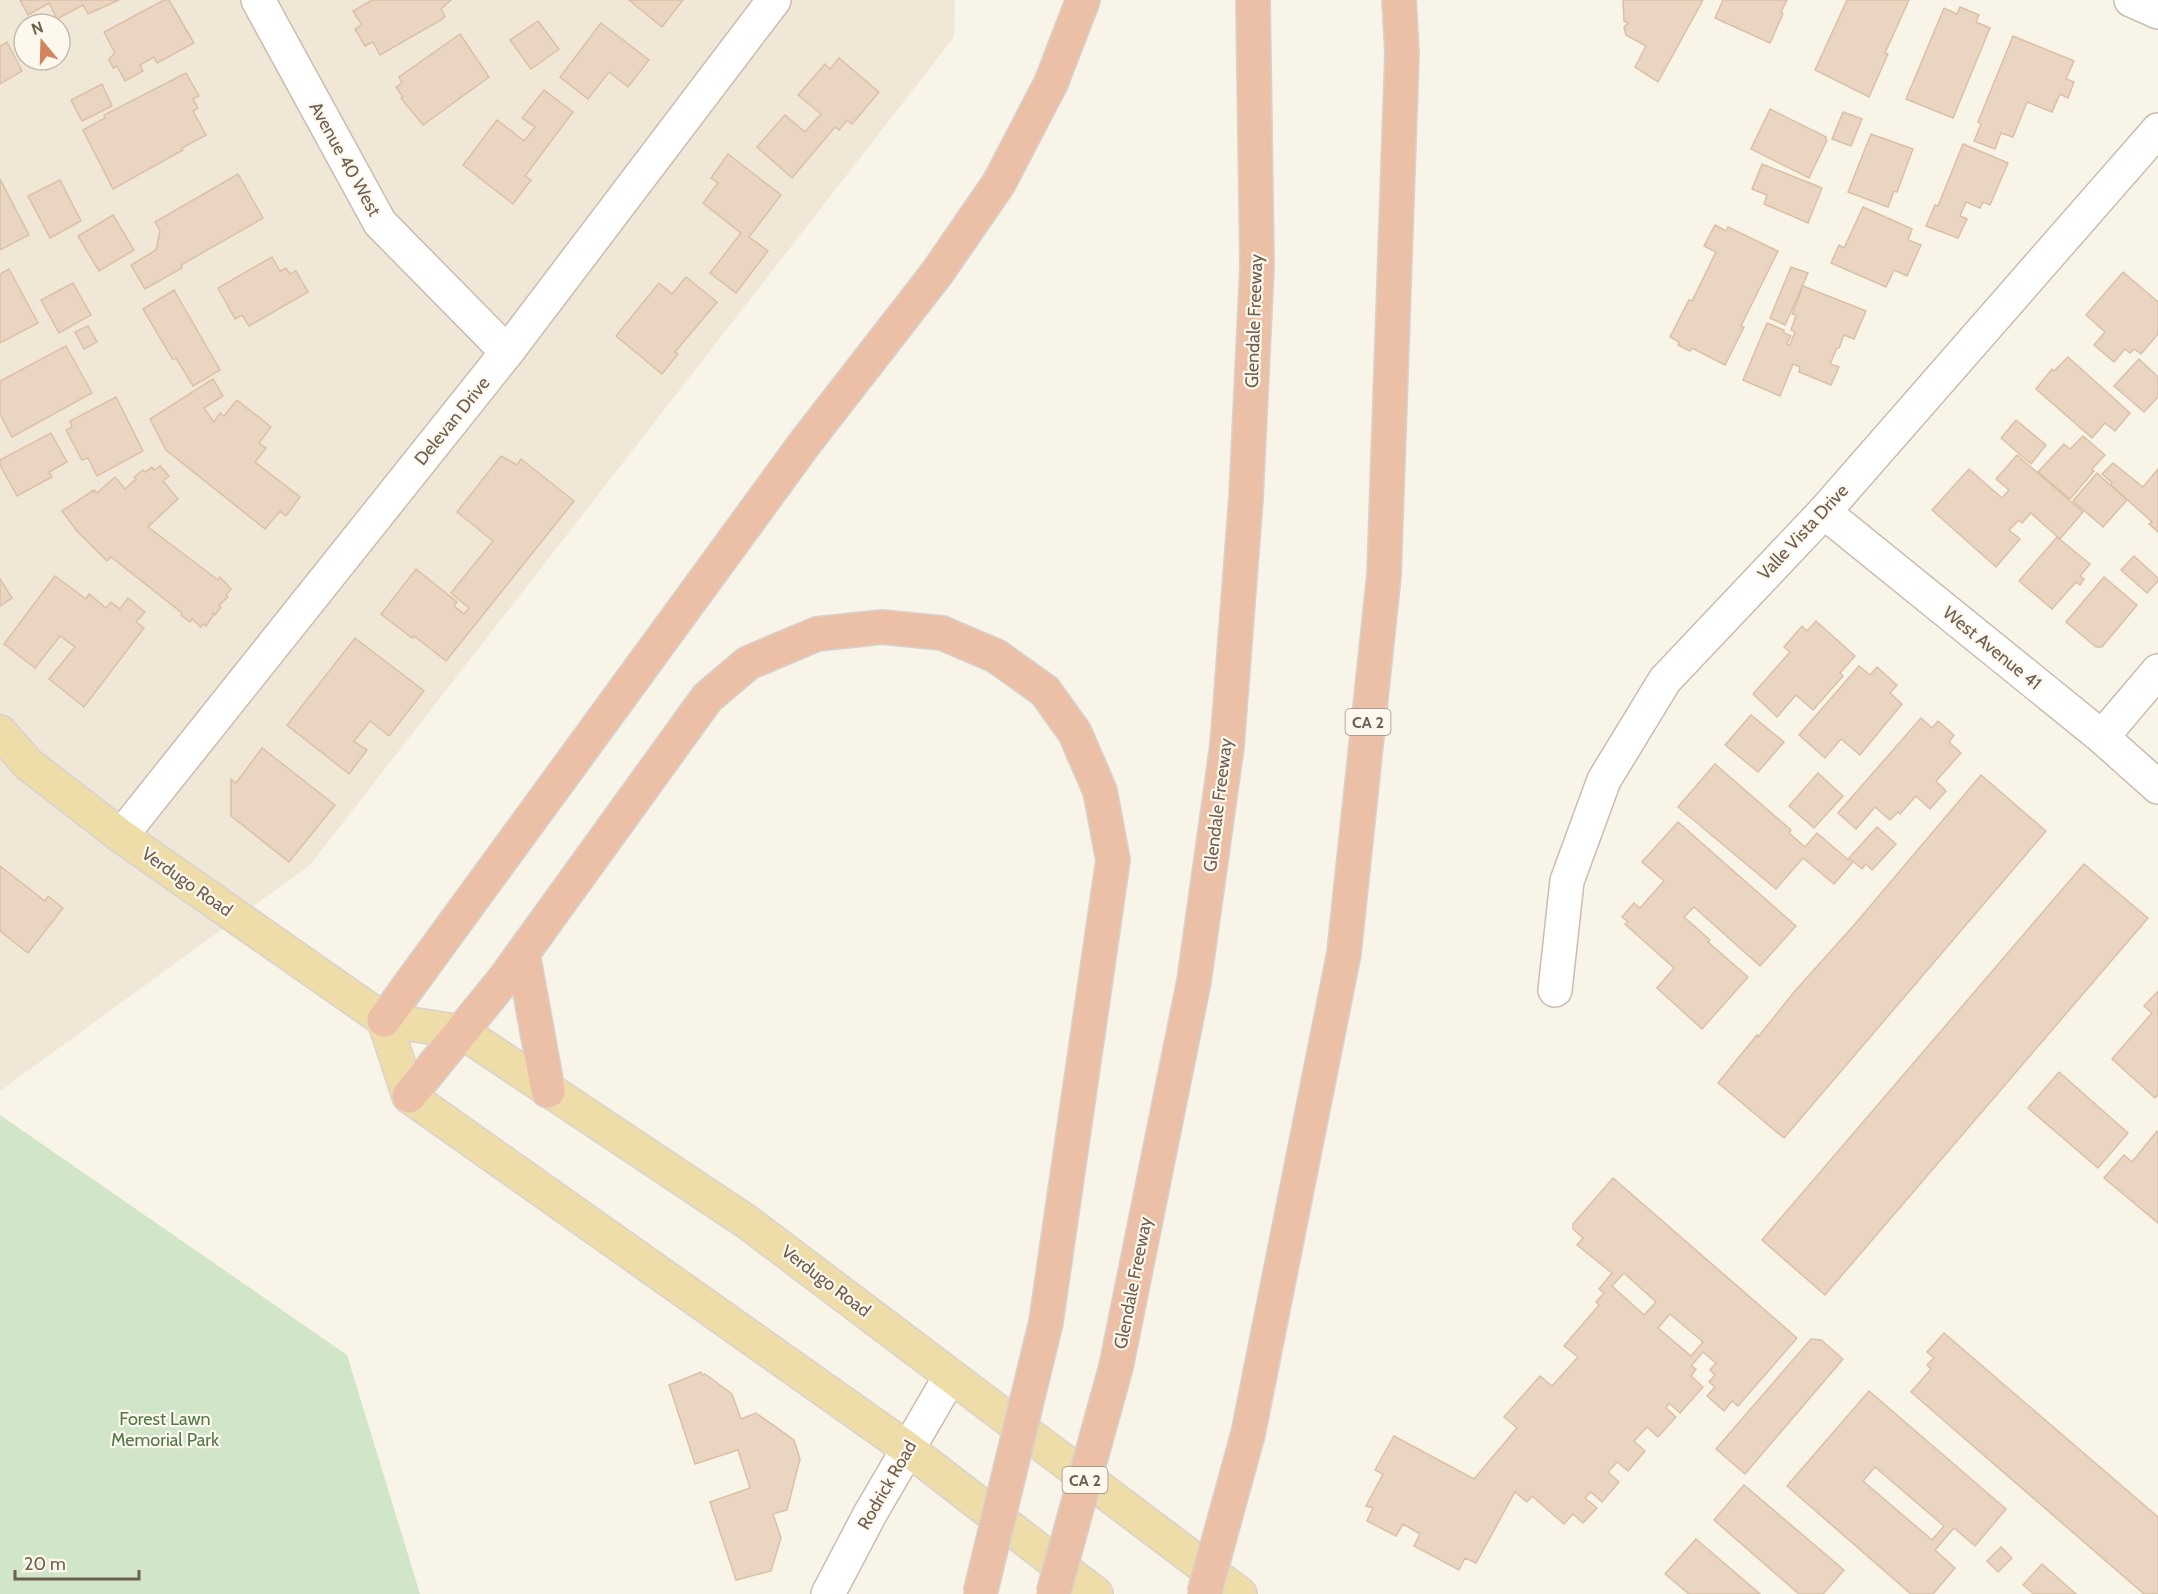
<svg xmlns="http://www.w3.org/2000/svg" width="2158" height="1594" viewBox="0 0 2158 1594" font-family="Cabin,sans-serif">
<rect width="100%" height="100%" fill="#f9f4e8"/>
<path fill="#f0e7d7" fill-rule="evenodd" d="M 0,0 L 955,0 L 954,37 L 310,865 L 0,1091 ZM 24,24 L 60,24 L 60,60 L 24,60 Z"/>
<path fill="#d1e5c8" d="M 0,1115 L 347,1355 L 420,1594 L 0,1594 Z"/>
<g fill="#e9d5c1" stroke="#dcc0a5" stroke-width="1.5" fill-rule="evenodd">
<path d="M 20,0 L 119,0 L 88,14 L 83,5 L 57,19 L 49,3 L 28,15 Z"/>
<path d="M 164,0 L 169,0 L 194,43 L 157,63 L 154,57 L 140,65 L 143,71 L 125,81 L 117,66 L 113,68 L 109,59 L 115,53 L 104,32 Z"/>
<path d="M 372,0 L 451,0 L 441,9 L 445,16 L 441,20 L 380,55 L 373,42 L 365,46 L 355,29 L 362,25 L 353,11 Z"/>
<path d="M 629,0 L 683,0 L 662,27 Z"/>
<path d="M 1623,0 L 1703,0 L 1658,82 L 1635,67 L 1646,46 L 1626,35 L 1624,27 L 1628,23 L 1624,21 Z"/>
<path d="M 1723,0 L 1787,0 L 1781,12 L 1783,14 L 1770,43 L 1715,18 Z"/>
<path d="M 1847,0 L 1909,0 L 1885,53 L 1888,54 L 1869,97 L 1815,70 Z"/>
<path d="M 1960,7 L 1979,15 L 1976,22 L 1990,28 L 1953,118 L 1906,99 L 1944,8 L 1957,14 Z"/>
<path d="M 538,21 L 559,49 L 531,69 L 510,40 Z"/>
<path d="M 601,23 L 649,60 L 628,87 L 609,72 L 588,99 L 560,77 Z"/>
<path d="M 460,34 L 489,77 L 423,125 L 401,98 L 403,97 L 396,87 L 402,83 L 399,77 Z"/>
<path d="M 2013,36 L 2074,61 L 2066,79 L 2074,82 L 2068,98 L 2060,94 L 2052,112 L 2027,102 L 2013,137 L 2001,133 L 1995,149 L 1974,141 L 1981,124 L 1978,122 Z"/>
<path d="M 7,42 L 22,71 L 0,84 L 0,46 Z"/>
<path d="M 839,58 L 879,92 L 852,124 L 847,120 L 839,130 L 835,127 L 792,178 L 757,147 L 785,115 L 805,132 L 821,114 L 798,95 L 825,64 L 830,69 Z"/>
<path d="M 186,73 L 199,96 L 193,99 L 198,108 L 193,111 L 206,135 L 182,148 L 183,150 L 113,189 L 83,130 L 105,118 L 104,115 Z"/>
<path d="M 102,84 L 112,106 L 82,121 L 71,100 Z"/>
<path d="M 544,90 L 573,112 L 525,176 L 531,180 L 513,204 L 463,165 L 497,120 L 524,141 L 535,127 L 522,118 Z"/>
<path d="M 1770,109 L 1826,137 L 1825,138 L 1827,140 L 1809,178 L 1751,149 Z"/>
<path d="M 1843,112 L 1862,119 L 1851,146 L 1832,139 Z"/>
<path d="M 1871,134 L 1913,149 L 1897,192 L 1894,191 L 1888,207 L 1848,192 Z"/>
<path d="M 1963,144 L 2008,163 L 1990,205 L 1983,202 L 1980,208 L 1966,202 L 1960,216 L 1967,219 L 1958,238 L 1926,226 L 1935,205 L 1938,206 Z"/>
<path d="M 728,154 L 781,195 L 749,237 L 768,251 L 736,293 L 710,273 L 741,233 L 703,203 L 718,183 L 711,178 Z"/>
<path d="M 1762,164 L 1822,188 L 1808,223 L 1764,204 L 1767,195 L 1752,189 Z"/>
<path d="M 238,174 L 263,218 L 181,265 L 182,268 L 145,289 L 131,265 L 156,250 L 160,231 L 155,222 Z"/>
<path d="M 0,179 L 29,235 L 0,250 Z"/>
<path d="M 60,180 L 81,221 L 50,238 L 28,196 Z"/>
<path d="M 1863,207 L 1912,229 L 1908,240 L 1921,245 L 1907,276 L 1894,270 L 1886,287 L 1831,263 L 1839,245 L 1844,248 Z"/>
<path d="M 113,215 L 134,250 L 99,271 L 78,236 Z"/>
<path d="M 1715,225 L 1726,231 L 1728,227 L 1778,251 L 1741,326 L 1744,327 L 1725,365 L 1692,348 L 1690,351 L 1678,345 L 1679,342 L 1670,337 L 1689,300 L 1692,301 L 1716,252 L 1704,246 Z"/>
<path d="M 272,257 L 280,271 L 286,268 L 290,274 L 296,271 L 308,292 L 249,326 L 242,315 L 235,319 L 218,288 Z"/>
<path d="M 1791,267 L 1808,273 L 1785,325 L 1770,318 Z"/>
<path d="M 9,269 L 38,323 L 0,343 L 0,274 Z"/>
<path d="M 2123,272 L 2158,302 L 2158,334 L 2141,354 L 2134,349 L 2130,353 L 2125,349 L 2114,362 L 2094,345 L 2105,332 L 2086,315 Z"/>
<path d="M 686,277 L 717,302 L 675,352 L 678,354 L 662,374 L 616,336 L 659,283 L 672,294 Z"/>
<path d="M 73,283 L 91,315 L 59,333 L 41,300 Z"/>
<path d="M 1803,286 L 1866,311 L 1854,339 L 1844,335 L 1839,348 L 1837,348 L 1830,364 L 1839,367 L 1831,385 L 1799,372 L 1800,367 L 1793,364 L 1780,396 L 1743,380 L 1767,323 L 1784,330 L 1784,333 L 1791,336 L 1787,344 L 1790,345 L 1795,332 L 1791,330 L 1796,315 L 1792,314 Z"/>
<path d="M 174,290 L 220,370 L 193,386 L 176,358 L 173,360 L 143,309 Z"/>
<path d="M 88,326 L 97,342 L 84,349 L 75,332 Z"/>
<path d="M 66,346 L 92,393 L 12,437 L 0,414 L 0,381 Z"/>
<path d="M 2068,357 L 2130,413 L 2115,431 L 2105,423 L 2092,438 L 2036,389 L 2052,369 L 2054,371 Z"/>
<path d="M 2139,359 L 2158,377 L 2158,397 L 2144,412 L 2114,386 Z"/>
<path d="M 213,379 L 223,396 L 204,408 L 214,422 L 220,413 L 224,416 L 237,400 L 271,427 L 259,443 L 266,448 L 255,462 L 300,497 L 286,516 L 280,511 L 265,529 L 166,450 L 150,419 Z"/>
<path d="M 116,397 L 143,451 L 97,476 L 88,458 L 82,460 L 66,430 L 72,427 L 70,421 Z"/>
<path d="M 2016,420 L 2046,445 L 2031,464 L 2001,438 Z"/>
<path d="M 51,433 L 67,462 L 49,472 L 52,477 L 17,496 L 0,465 L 0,460 Z"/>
<path d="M 2083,436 L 2105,455 L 2092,469 L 2094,471 L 2070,499 L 2038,472 L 2064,444 L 2070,449 Z"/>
<path d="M 2017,455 L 2083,512 L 2060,539 L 2031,513 L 2022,523 L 2019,520 L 2009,530 L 2020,539 L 1996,567 L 1932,510 L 1969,469 L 2002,498 L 2009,490 L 1996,479 Z"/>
<path d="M 501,456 L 517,465 L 521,459 L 574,501 L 446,661 L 414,636 L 412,638 L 381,614 L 416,569 L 457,602 L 454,606 L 464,614 L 469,608 L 451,593 L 493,541 L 457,512 Z"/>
<path d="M 2113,463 L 2143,487 L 2158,469 L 2158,532 L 2149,524 L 2152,522 L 2111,485 L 2112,483 L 2102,474 Z"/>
<path d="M 160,466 L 169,476 L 163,481 L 178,499 L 148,527 L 218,580 L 220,577 L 231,589 L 226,595 L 228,597 L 219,605 L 221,607 L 215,615 L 213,613 L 213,616 L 206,626 L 203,624 L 201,627 L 192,619 L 190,622 L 181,615 L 182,613 L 111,557 L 107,561 L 77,531 L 62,511 L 94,490 L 97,493 L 115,477 L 125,489 L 136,479 L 134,477 L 143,470 L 145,472 L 152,467 L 154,470 Z"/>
<path d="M 2097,473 L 2127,500 L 2103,527 L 2073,501 Z"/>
<path d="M 2057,537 L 2090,564 L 2080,576 L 2084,579 L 2080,585 L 2076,582 L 2052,609 L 2019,581 Z"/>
<path d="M 2134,556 L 2158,578 L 2158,581 L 2147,593 L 2121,570 Z"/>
<path d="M 55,576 L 86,599 L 89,594 L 106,608 L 111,602 L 120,609 L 128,598 L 145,612 L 136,622 L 144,628 L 84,707 L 49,679 L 75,647 L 60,636 L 35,668 L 4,644 Z"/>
<path d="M 2104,577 L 2137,605 L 2102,647 L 2096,647 L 2066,622 Z"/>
<path d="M 0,579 L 12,598 L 0,606 Z"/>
<path d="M 1816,621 L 1855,656 L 1840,673 L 1843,676 L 1813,710 L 1796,695 L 1777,717 L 1753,694 L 1790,652 L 1784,647 L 1802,626 L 1807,631 Z"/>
<path d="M 355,638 L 424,691 L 389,736 L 370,721 L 354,741 L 367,750 L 349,774 L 287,725 Z"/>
<path d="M 1859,666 L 1870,675 L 1877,667 L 1897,685 L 1890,693 L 1902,704 L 1860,755 L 1841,739 L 1825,758 L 1799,735 Z"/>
<path d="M 1751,715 L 1784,742 L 1758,772 L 1725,745 Z"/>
<path d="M 1921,718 L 1932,728 L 1938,721 L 1954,735 L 1949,742 L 1961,753 L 1936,781 L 1946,791 L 1930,809 L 1916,796 L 1900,814 L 1898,812 L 1890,820 L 1875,807 L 1856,829 L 1838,813 Z"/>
<path d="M 262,748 L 335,805 L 289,862 L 231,816 L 231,779 L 236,783 Z"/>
<path d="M 1715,764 L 1791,830 L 1789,833 L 1805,847 L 1817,833 L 1852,863 L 1834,884 L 1803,858 L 1776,889 L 1678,807 Z"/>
<path d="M 1818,773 L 1843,796 L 1814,828 L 1789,806 Z"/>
<path d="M 1981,775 L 2046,831 L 1784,1138 L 1718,1083 L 1757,1035 L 1758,1037 L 1795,991 L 1855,924 Z"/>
<path d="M 1678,822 L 1796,926 L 1760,966 L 1694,907 L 1684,917 L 1710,940 L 1708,942 L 1748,977 L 1702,1029 L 1657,988 L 1674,968 L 1625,924 L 1628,922 L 1622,917 L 1634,903 L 1640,908 L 1664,881 L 1642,862 Z"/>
<path d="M 1877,827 L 1896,844 L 1872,870 L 1866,864 L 1862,869 L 1849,858 Z"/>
<path d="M 2084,864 L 2148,918 L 1825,1295 L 1762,1240 Z"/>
<path d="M 0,866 L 45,901 L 48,896 L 63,908 L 28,953 L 0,931 Z"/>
<path d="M 2158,991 L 2158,1095 L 2155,1098 L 2112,1059 L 2152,1013 L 2144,1006 Z"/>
<path d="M 2059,1072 L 2128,1133 L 2098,1168 L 2028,1108 Z"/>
<path d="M 2157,1131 L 2158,1132 L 2158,1223 L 2104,1178 L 2124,1155 L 2132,1162 Z"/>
<path d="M 1613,1178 L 1797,1338 L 1738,1406 L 1732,1401 L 1724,1411 L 1707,1396 L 1715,1387 L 1709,1382 L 1715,1375 L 1710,1370 L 1716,1363 L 1703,1352 L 1691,1366 L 1696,1369 L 1691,1376 L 1703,1387 L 1680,1413 L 1669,1403 L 1666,1408 L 1676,1417 L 1658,1437 L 1647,1427 L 1634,1441 L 1645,1451 L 1628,1471 L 1617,1462 L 1608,1472 L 1619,1482 L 1602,1502 L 1591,1492 L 1585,1498 L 1597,1508 L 1583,1523 L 1573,1514 L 1564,1524 L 1532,1496 L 1527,1502 L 1515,1492 L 1476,1563 L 1465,1558 L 1459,1570 L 1414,1546 L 1420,1534 L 1403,1524 L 1396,1536 L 1367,1521 L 1373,1508 L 1366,1506 L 1383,1474 L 1375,1470 L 1394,1436 L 1474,1479 L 1517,1428 L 1504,1417 L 1540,1376 L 1552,1386 L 1578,1357 L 1564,1346 L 1599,1305 L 1596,1302 L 1604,1293 L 1599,1289 L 1612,1273 L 1577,1245 L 1583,1238 L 1573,1229 L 1573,1224 ZM 1624,1273 L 1656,1302 L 1644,1315 L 1612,1286 ZM 1670,1314 L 1703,1342 L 1691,1356 L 1658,1328 Z"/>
<path d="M 1944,1333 L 2158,1517 L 2158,1594 L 2144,1594 L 1911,1392 L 1931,1369 L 1927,1365 L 1934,1358 L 1927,1352 Z"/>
<path d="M 1811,1339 L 1821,1340 L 1843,1359 L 1745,1474 L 1716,1449 Z"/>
<path d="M 701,1372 L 702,1375 L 705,1374 L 732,1394 L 741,1419 L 756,1413 L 794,1440 L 800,1459 L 787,1510 L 773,1514 L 781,1538 L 771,1571 L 736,1580 L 710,1502 L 750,1488 L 738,1450 L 695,1464 L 669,1385 Z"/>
<path d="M 1869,1391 L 2006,1509 L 1975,1546 L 1954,1528 L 1935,1550 L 1955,1568 L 1933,1594 L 1911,1594 L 1787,1486 ZM 1875,1467 L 1944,1526 L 1932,1540 L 1863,1481 Z"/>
<path d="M 1744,1485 L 1844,1570 L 1823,1594 L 1799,1594 L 1714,1520 Z"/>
<path d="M 1696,1539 L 1760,1594 L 1689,1594 L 1665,1574 Z"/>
<path d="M 2001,1547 L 2012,1558 L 1998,1572 L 1987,1561 Z"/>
<path d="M 2042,1564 L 2076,1594 L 2034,1594 L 2023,1585 Z"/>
</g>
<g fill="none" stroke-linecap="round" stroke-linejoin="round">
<defs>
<g id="minor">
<path d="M 258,0 L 380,223 L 507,352"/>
<path d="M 2131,0 L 2158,12"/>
<path d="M 1824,512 L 2102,737 L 2158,787"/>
<path d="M 2102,737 L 2158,671"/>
<path d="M 121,836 L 507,352 L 774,0"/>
<path d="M 1555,990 L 1567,881 L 1604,780 L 1665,680 L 1824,512 L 2158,130"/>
<path d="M 828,1594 L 870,1514 L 950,1377"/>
</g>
<g id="major">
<path d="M 0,732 L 28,764 L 121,836 L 384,1020 L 462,1032 L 747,1222 L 1240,1594"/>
<path d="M 384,1020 L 409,1096 L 908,1449 L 1096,1594"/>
</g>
<g id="highway">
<path d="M 523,954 L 548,1091"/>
<path d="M 384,1020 L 805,443 L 937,273 L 999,183 L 1051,83 L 1083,0"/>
<path d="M 409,1096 L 505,978 L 707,698 L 748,663 L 817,634 L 882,627 L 942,633 L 996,656 L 1045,691 L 1075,733 L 1100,791 L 1113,860 L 1046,1322"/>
<path d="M 1116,1367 L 1194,981 L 1227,746 L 1246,498 L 1257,267 L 1253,0"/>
<path d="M 1248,1434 L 1344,953 L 1384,575 L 1402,53 L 1399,0"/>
</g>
</defs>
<use href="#minor" stroke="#cabdaf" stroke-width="36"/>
<use href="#major" stroke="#d7d2ce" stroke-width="36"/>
<use href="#highway" stroke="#d7d2ce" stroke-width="36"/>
<use href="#minor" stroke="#fff" stroke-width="33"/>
<use href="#major" stroke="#efdda9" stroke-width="33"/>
<use href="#highway" stroke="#ecc0a7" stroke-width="33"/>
<defs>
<g id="highway-bridge">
<path d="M 980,1594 L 1046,1322"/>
<path d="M 1053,1594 L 1116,1367"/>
<path d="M 1204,1594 L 1248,1434"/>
</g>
</defs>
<use href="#highway-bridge" stroke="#d7d2ce" stroke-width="36" stroke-linecap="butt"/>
<use href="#highway-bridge" stroke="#ecc0a7" stroke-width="33"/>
</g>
<g text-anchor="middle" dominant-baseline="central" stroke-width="4.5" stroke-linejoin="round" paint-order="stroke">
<g fill="#fdf8ee" stroke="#9a8c7f" stroke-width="1.5">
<rect x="1345.5" y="709" width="45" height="26" rx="4.5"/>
<rect x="1062.5" y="1467" width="45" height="26" rx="4.5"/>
</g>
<g font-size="16" font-weight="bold" fill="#705e4f">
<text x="1368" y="722">CA 2</text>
<text x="1085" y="1480">CA 2</text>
</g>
<g font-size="18" fill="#705e4f" stroke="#fdf8ee">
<text transform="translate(345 159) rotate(61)">Avenue 40 West</text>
<text transform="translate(1254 321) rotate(-88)">Glendale Freeway</text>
<text transform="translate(452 421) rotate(-51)">Delevan Drive</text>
<text transform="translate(1803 532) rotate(-47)">Valle Vista Drive</text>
<text transform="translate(1992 648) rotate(39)">West Avenue 41</text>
<text transform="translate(1218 805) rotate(-83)">Glendale Freeway</text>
<text transform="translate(187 882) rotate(35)">Verdugo Road</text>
<text transform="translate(826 1281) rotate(37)">Verdugo Road</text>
<text transform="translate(1133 1283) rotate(-79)">Glendale Freeway</text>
<text transform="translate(887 1485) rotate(-60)">Rodrick Road</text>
</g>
<g font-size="18" fill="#547a4c" stroke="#fdf8ee">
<text x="165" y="1419">Forest Lawn<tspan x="165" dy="21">Memorial Park</tspan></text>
</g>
</g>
<g transform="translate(42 42) rotate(341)"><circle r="28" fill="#fdf8ee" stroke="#c5baae" stroke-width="1.5"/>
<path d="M0-4.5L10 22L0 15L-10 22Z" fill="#d3845d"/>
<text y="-9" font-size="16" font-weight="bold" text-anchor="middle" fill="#705e4f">N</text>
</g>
<path d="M15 1570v9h124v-9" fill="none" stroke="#705e4f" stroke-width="3"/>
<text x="24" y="1570" font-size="18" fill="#705e4f" stroke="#fdf8ee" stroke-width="4.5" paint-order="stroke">20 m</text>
</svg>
